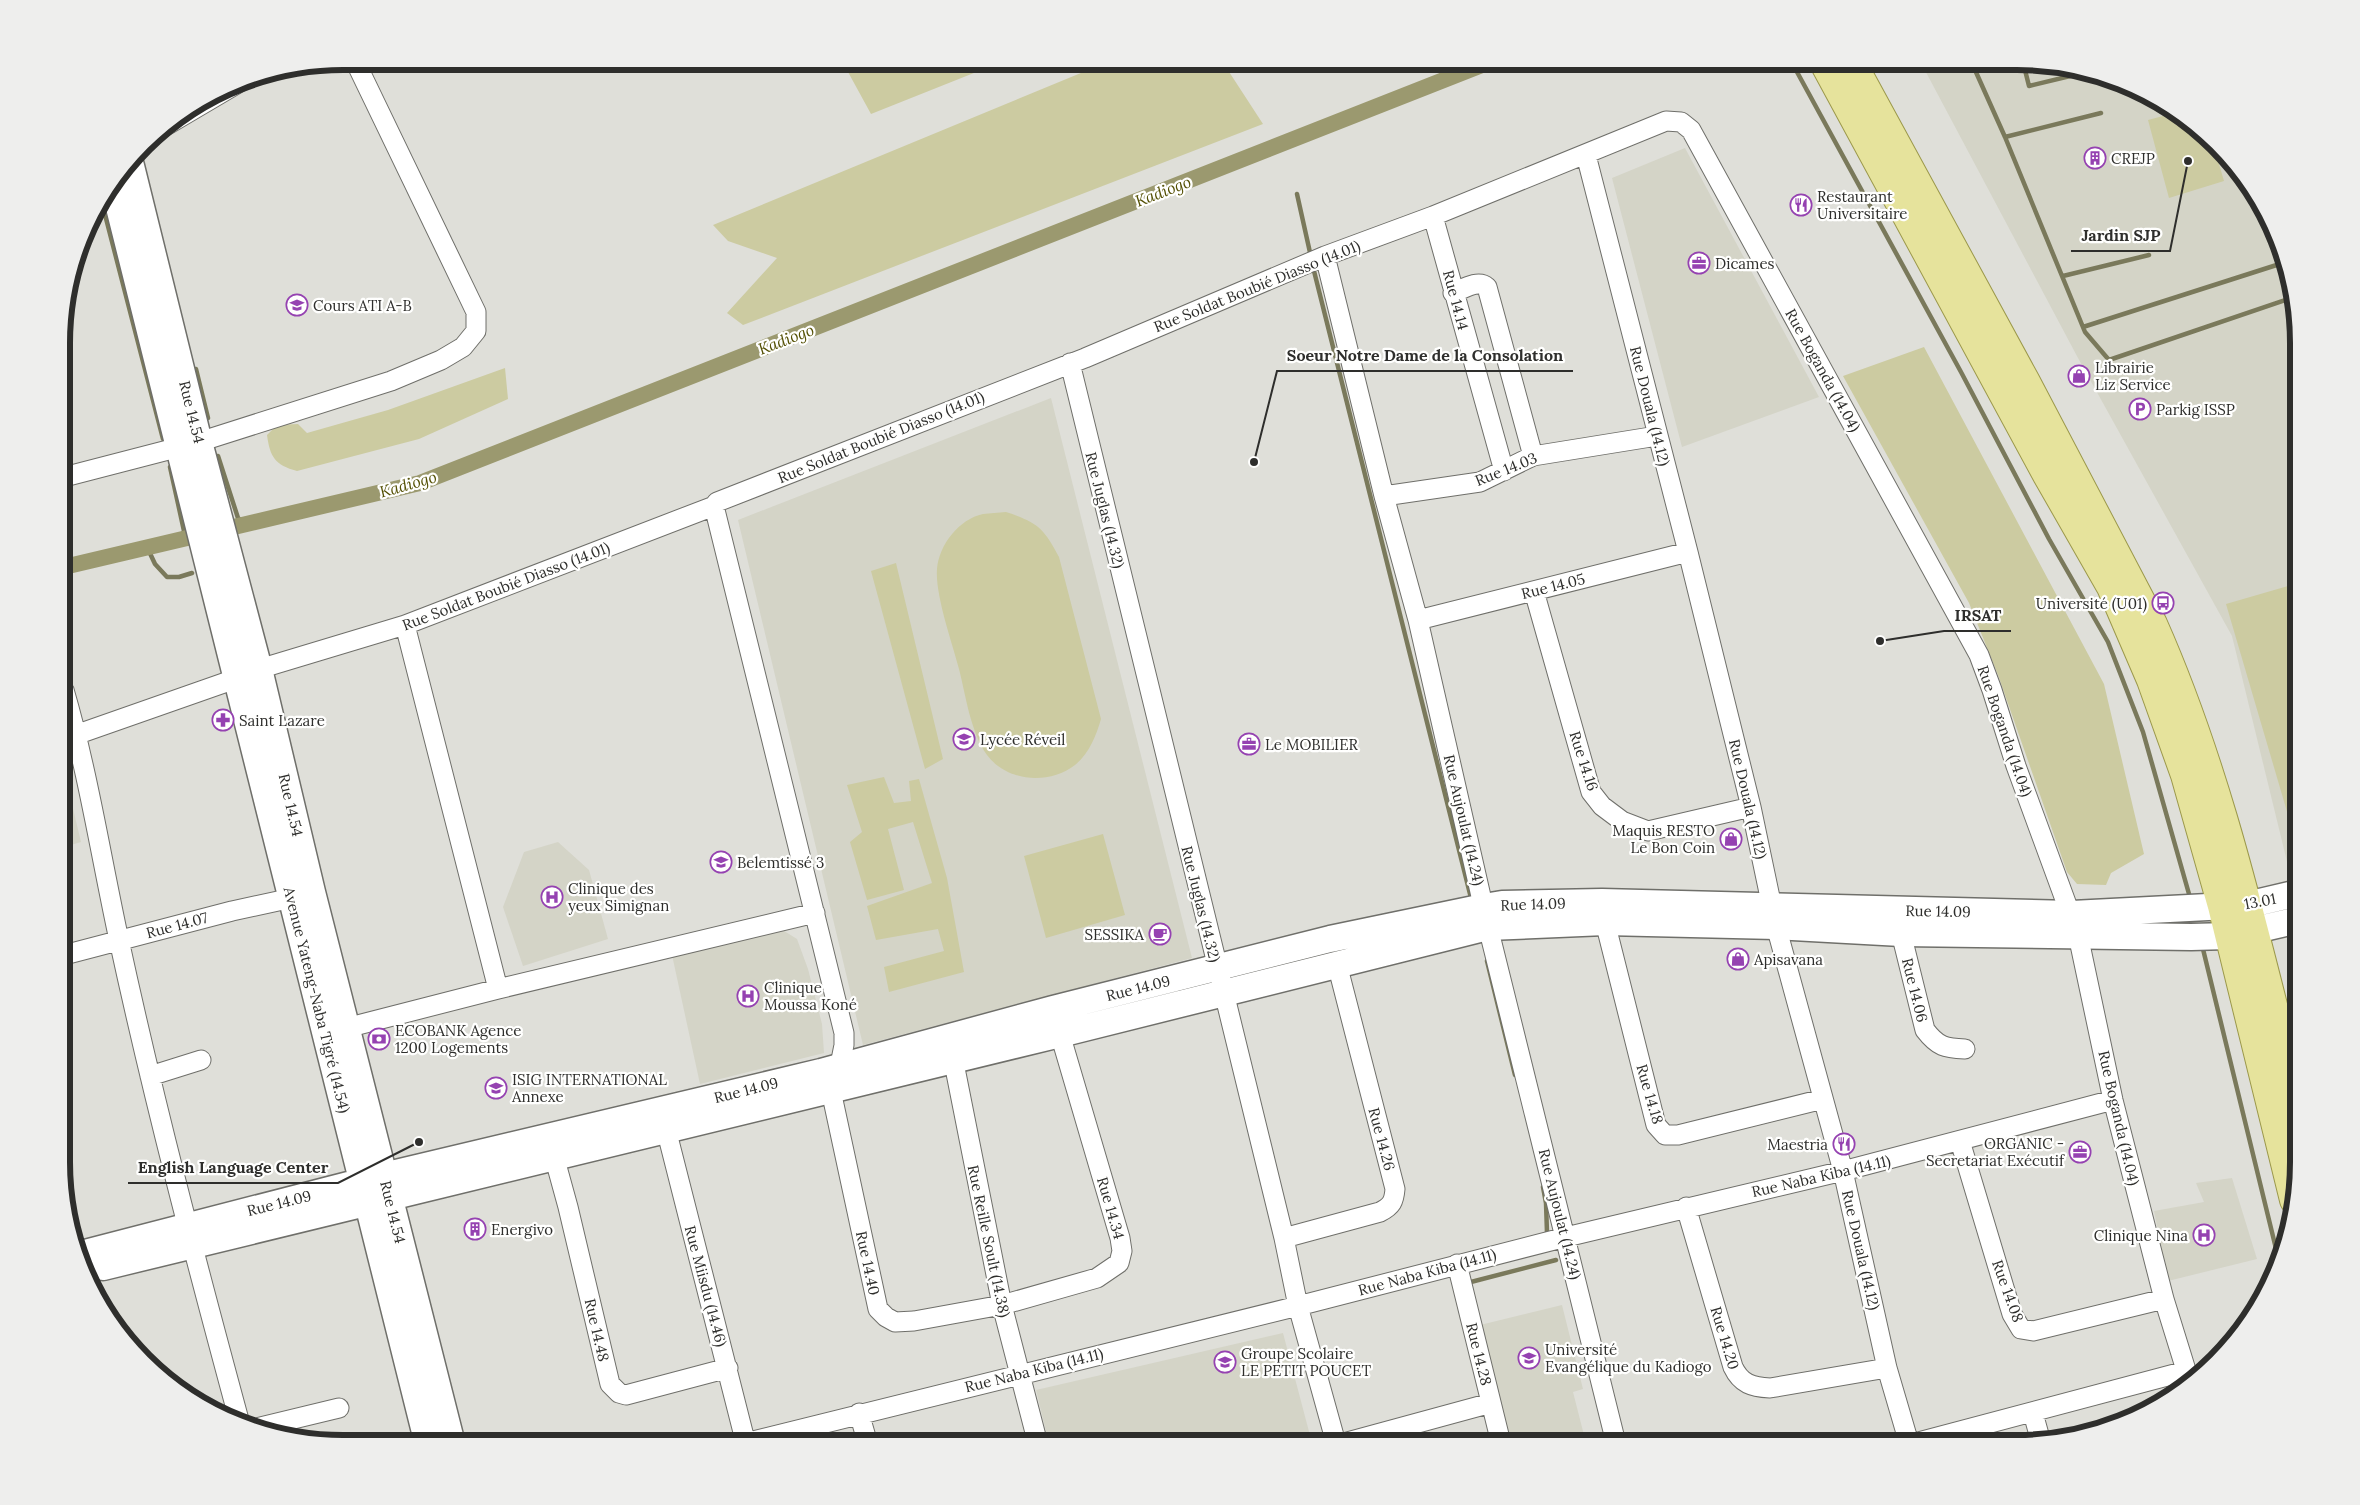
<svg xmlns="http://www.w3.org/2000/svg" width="2360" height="1505" viewBox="0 0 2360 1505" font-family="Lora,serif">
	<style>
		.built { fill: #d4d4c7 }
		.green { fill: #cccba1 }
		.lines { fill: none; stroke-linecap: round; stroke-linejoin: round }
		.stream { stroke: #7a795b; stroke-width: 4.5 }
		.canal { stroke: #9b996f; stroke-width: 16 }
		.street-casing { stroke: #6f6f6a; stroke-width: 21 }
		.secondary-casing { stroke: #6f6f6a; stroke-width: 29 }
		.primary-casing { stroke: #9b984a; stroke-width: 30 }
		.street { stroke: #fff; stroke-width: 19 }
		.secondary { stroke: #fff; stroke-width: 26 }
		.primary { stroke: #e6e39c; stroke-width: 28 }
		.labels { text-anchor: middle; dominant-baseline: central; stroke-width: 4.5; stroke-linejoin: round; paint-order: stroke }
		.poi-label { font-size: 15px; fill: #2e2e2c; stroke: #fffffe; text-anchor: start }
		.street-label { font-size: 15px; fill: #2e2e2c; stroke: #fffffe }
		.water-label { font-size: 16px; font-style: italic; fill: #534f02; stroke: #fffffe }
		.rim { fill: none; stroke: #2e2e2c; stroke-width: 6 }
		.leader { fill: none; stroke: #2e2e2c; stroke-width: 2 }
		.callout-dot { fill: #2e2e2c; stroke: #fffffe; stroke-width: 2 }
		.callout-label { font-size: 16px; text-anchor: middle; font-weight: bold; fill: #2e2e2c; stroke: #fffffe; stroke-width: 4.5; stroke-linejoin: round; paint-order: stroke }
	</style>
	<rect width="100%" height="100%" fill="#dfdfd9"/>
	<!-- built -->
	<path class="built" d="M1920,61H2017L2090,71L2173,109L2216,144L2261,202L2289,270L2298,325V877L2291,878L2232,636L2078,358Z
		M1685,148L1819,397L1682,447L1612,178Z
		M1051,398L1192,958L863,1045L738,520Z
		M64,771L81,842L64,847Z
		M558,842L589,870L608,939L523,966L503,907L524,852Z
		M781,929L797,939L808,969L822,1024L824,1053L700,1084L672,955Z
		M2232,1178L2257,1259L2168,1281L2154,1211L2204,1202L2196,1183Z
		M1562,1305L1583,1389L1573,1392L1586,1443H1505L1476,1326Z
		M1283,1333L1312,1443L1049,1444L1036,1390Z"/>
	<!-- green -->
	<path class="green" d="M842,61H1004L871,114Z
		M1110,61H1222L1263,124L743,325L727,313L777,258L728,241L713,225Z
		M2178,112L2212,140L2224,181L2169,198L2148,120Z
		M1924,347L2104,684L2144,854L2111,873L2106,885L2077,884L2067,872L1998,675L1969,603L1843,376Z
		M505,368L508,399L419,439L297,471C275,465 270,457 267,435L277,425L298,424L307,433L388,410Z
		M1006,512C1037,522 1044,528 1059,557L1101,719C1096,736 1089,754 1075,765C1049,785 1007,782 987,755C970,731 966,696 959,669C952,642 935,595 937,569C939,545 959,519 983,514C990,513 998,513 1006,512Z
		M896,563L943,759L925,769L871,571Z
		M2298,583V849L2226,604Z
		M884,777L894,803L911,801L909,781L919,779L947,878L964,972L889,992L884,967L944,951L938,929L876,940L867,906L932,883L913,822L888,829L904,890L867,900L850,842L862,832L847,785Z
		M1103,834L1125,915L1046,938L1024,856Z"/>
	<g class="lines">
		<!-- stream -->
		<path class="stream" d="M1791,61L1961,372L2049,539L2108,642L2143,732L2191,901
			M1971,61L2005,137L2085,332L2109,360L2294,297
			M2023,62L2029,86L2091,71
			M2005,137L2101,113
			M1297,194L1311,257
			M102,203L163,439
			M1313,267L1472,902
			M2063,276L2149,255
			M2083,327L2286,262
			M196,369L208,418
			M218,456L238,518L245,523
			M170,467L184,531L181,539
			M147,547L155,564L167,577H179L192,573
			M2202,945L2279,1261
			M1487,961L1515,1075
			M1543,1187L1546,1203L1547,1233
			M1467,1283L1556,1260"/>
		<!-- canal -->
		<path class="canal" d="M64,567L420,483L1492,61"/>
		<!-- street casing -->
		<g class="street-casing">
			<path id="street" d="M157,131L240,82
				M1586,155L1688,552L1751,807L1776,926L1843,1171L1887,1368L1909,1443
				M1433,216L1504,471
				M1325,256L1384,496L1418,620L1488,927L1616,1443
				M1453,293C1463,289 1478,279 1487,287L1533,456
				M1070,363L1284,1238L1298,1306L1336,1443
				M64,477L199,442L391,381L441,360L463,347L476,331V312L355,61
				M1384,496L1480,482L1533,456L1657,436
				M714,506L844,1033V1045L833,1100L878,1309L886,1317L895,1322L914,1321L1002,1305L1097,1278L1119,1263L1122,1251L1120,1238L1060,1034
				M1534,591L1591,792L1602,806L1622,821L1648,831L1751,807
				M1418,620L1688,552
				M405,625L498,989
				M64,690C88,772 101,857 119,940C154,1102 196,1261 239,1420
				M64,739L238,678L259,669L405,625L714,506L717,502L1085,358L1325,256L1433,216L1666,121L1681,122L1691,130L1979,655L1992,690L2016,766L2078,935L2113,1100L2164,1299L2190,1383
				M1605,922L1656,1125L1665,1135H1678L1823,1099
				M1901,933L1925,1030C1938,1047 1945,1048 1965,1049
				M64,955L232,911L292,898
				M346,1028L498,989L815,913
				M951,1048L1002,1305L1038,1444
				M150,1076L201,1060
				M666,1129L746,1444
				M1960,1141L2012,1314L2021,1329L2033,1331L2164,1299
				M554,1156L568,1207L610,1384L619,1393L626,1395L728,1368
				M1686,1207L1733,1367C1741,1384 1752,1387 1770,1388L1887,1368
				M1284,1238L1380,1212C1392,1206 1394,1201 1395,1189L1337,964
				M1457,1264L1501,1443
				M859,1413L868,1444
				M2033,1413L2041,1442
				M256,1428L339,1408
				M1344,1443L1491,1403
				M1915,1443L2186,1371
				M741,1444L1298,1306L1566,1237L1843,1171L2113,1100"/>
		</g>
		<!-- secondary casing -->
		<g class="secondary-casing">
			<path id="secondary" d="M131,166L199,442L259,669L312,892L452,1444
				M114,187L428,1444
				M77,1255L383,1176L821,1072L1053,1009L1330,939L1484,907L1502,904L1602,902L2072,914L2247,905L2298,893
				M103,1267L1060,1034L1488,927L1605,922L1776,926L1901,933L2191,937L2229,936L2298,920"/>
		</g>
		<!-- primary casing -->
		<g class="primary-casing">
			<path id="primary" d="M1823,61L2047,475L2111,587L2151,680L2185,775L2222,906L2294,1200
				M1851,61L2026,382L2153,624C2221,777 2256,942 2298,1104"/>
		</g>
		<!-- street -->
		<use href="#street" class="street"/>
		<!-- secondary -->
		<use href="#secondary" class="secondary"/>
		<!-- primary -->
		<use href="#primary" class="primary"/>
	</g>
	<!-- icons -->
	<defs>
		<g id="building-ring" transform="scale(1.125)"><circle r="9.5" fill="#fffffe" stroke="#9542b1" stroke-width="1.5"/><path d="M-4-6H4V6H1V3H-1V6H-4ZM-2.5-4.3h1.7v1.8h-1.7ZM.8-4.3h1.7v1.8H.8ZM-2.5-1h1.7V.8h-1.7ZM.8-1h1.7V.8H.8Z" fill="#9542b1"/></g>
		<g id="restaurant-ring" transform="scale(1.125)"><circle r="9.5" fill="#fffffe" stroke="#9542b1" stroke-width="1.5"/><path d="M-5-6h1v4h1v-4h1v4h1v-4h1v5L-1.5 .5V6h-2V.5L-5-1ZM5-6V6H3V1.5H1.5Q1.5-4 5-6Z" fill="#9542b1"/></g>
		<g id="office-ring" transform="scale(1.125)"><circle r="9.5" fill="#fffffe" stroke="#9542b1" stroke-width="1.5"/><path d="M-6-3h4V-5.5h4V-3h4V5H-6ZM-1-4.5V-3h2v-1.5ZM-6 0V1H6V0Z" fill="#9542b1"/></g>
		<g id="school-ring" transform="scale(1.125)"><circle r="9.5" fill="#fffffe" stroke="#9542b1" stroke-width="1.5"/><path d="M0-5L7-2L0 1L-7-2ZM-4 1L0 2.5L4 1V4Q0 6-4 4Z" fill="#9542b1"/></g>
		<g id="shop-ring" transform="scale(1.125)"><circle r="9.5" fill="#fffffe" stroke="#9542b1" stroke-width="1.5"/><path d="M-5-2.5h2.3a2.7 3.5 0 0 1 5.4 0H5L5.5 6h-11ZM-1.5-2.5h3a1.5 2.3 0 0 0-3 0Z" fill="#9542b1"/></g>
		<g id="parking-ring" transform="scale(1.125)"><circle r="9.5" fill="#fffffe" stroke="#9542b1" stroke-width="1.5"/><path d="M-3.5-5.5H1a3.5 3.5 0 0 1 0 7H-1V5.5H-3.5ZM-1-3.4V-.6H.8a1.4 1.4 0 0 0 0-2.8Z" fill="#9542b1"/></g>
		<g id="bus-ring" transform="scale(1.125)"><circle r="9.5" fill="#fffffe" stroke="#9542b1" stroke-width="1.5"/><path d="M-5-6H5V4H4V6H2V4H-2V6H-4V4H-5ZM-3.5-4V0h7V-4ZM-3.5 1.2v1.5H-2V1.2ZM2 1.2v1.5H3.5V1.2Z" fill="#9542b1"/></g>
		<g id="pharmacy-ring" transform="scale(1.125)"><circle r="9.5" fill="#fffffe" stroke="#9542b1" stroke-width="1.5"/><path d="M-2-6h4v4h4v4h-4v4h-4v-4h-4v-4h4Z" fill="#9542b1"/></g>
		<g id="hospital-ring" transform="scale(1.125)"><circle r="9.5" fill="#fffffe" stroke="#9542b1" stroke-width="1.5"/><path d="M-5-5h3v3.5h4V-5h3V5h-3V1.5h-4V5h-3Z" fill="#9542b1"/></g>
		<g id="cafe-ring" transform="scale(1.125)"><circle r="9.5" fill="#fffffe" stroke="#9542b1" stroke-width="1.5"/><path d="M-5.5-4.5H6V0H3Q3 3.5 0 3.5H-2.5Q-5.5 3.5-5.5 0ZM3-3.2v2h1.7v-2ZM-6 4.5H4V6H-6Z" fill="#9542b1"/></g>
		<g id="bank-ring" transform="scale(1.125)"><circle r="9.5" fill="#fffffe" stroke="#9542b1" stroke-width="1.5"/><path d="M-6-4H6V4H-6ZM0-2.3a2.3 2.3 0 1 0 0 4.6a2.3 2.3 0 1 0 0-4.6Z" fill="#9542b1"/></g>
		<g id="university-ring" transform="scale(1.125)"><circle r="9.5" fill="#fffffe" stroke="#9542b1" stroke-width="1.5"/><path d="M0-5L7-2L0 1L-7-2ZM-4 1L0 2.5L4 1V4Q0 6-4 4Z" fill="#9542b1"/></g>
	</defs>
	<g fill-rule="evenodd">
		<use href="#building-ring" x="2095" y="158"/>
		<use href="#restaurant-ring" x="1801" y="205"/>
		<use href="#office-ring" x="1699" y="263"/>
		<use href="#school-ring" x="297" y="305"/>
		<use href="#shop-ring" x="2079" y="376"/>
		<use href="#parking-ring" x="2140" y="409"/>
		<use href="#bus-ring" x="2163" y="603"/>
		<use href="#pharmacy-ring" x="223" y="720"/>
		<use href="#school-ring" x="964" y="739"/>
		<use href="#office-ring" x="1249" y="744"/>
		<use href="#shop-ring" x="1731" y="839"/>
		<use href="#school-ring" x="721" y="862"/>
		<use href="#hospital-ring" x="552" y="897"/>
		<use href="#cafe-ring" x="1160" y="934"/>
		<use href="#shop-ring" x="1738" y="959"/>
		<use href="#hospital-ring" x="748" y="996"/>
		<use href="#bank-ring" x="379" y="1039"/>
		<use href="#university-ring" x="496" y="1088"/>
		<use href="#restaurant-ring" x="1844" y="1144"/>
		<use href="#office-ring" x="2080" y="1152"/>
		<use href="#building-ring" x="475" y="1229"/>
		<use href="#hospital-ring" x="2204" y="1235"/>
		<use href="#university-ring" x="1529" y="1358"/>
		<use href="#school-ring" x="1225" y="1362"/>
	</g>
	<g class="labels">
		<!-- poi labels -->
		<g class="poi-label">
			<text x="2111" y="158">CREJP</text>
			<text x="1817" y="196">Restaurant<tspan x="1817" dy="17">Universitaire</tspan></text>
			<text x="1715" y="263">Dicames</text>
			<text x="313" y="305">Cours ATI A-B</text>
			<text x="2095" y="367">Librairie<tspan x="2095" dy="17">Liz Service</tspan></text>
			<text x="2156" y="409">Parkig ISSP</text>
			<text x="2147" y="603" text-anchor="end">Université (U01)</text>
			<text x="239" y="720">Saint Lazare</text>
			<text x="980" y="739">Lycée Réveil</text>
			<text x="1265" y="744">Le MOBILIER</text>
			<text x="1715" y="830" text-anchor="end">Maquis RESTO<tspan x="1715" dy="17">Le Bon Coin</tspan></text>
			<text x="737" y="862">Belemtissé 3</text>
			<text x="568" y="888">Clinique des<tspan x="568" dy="17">yeux Simignan</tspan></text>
			<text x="1144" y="934" text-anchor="end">SESSIKA</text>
			<text x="1754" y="959">Apisavana</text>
			<text x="764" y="987">Clinique<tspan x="764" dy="17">Moussa Koné</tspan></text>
			<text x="395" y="1030">ECOBANK Agence<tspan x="395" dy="17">1200 Logements</tspan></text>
			<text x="512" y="1079">ISIG INTERNATIONAL<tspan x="512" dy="17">Annexe</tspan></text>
			<text x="2064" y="1143" text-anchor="end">ORGANIC -<tspan x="2064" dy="17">Secretariat Exécutif</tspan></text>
			<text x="1828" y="1144" text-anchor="end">Maestria</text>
			<text x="491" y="1229">Energivo</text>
			<text x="2188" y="1235" text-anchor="end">Clinique Nina</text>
			<text x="1545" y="1349">Université<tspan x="1545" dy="17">Evangélique du Kadiogo</tspan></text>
			<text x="1241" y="1353">Groupe Scolaire<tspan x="1241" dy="17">LE PETIT POUCET</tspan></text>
		</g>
		<!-- street labels -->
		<g class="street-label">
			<text transform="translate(1257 286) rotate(-22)">Rue Soldat Boubié Diasso (14.01)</text>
			<text transform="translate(1456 300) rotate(75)">Rue 14.14</text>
			<text transform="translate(1823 370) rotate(61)">Rue Boganda (14.04)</text>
			<text transform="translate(1650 406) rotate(76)">Rue Douala (14.12)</text>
			<text transform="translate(192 412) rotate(76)">Rue 14.54</text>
			<text transform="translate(881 437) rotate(-22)">Rue Soldat Boubié Diasso (14.01)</text>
			<text transform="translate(1506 469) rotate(-22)">Rue 14.03</text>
			<text transform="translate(1105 510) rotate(76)">Rue Juglas (14.32)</text>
			<text transform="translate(506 586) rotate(-21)">Rue Soldat Boubié Diasso (14.01)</text>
			<text transform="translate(1553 586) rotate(-14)">Rue 14.05</text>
			<text transform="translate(2005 731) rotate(71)">Rue Boganda (14.04)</text>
			<text transform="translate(1584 761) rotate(72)">Rue 14.16</text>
			<text transform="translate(1748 799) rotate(77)">Rue Douala (14.12)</text>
			<text transform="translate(291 805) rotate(77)">Rue 14.54</text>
			<text transform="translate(1464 820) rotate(77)">Rue Aujoulat (14.24)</text>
			<text transform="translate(2260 901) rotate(-11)">13.01</text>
			<text transform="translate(1201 904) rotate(76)">Rue Juglas (14.32)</text>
			<text transform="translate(1533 904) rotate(-2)">Rue 14.09</text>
			<text transform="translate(1938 911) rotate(1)">Rue 14.09</text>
			<text transform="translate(177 925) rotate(-15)">Rue 14.07</text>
			<text transform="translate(1138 988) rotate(-14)">Rue 14.09</text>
			<text transform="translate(1915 990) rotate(76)">Rue 14.06</text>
			<text transform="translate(317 1000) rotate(76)">Avenue Yateng-Naba Tigré (14.54)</text>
			<text transform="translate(746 1090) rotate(-14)">Rue 14.09</text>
			<text transform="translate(1650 1094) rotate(74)">Rue 14.18</text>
			<text transform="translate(2119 1118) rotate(77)">Rue Boganda (14.04)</text>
			<text transform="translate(1382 1139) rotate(75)">Rue 14.26</text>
			<text transform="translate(1821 1176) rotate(-13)">Rue Naba Kiba (14.11)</text>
			<text transform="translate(279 1203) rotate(-14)">Rue 14.09</text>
			<text transform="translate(1111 1208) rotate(74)">Rue 14.34</text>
			<text transform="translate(393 1212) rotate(76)">Rue 14.54</text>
			<text transform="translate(1560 1214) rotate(76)">Rue Aujoulat (14.24)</text>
			<text transform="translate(989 1241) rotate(78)">Rue Reille Soult (14.38)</text>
			<text transform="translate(1861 1250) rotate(77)">Rue Douala (14.12)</text>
			<text transform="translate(868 1263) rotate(78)">Rue 14.40</text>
			<text transform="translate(1427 1272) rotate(-15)">Rue Naba Kiba (14.11)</text>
			<text transform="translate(706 1286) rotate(75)">Rue Miisdu (14.46)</text>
			<text transform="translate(2008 1291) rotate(70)">Rue 14.08</text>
			<text transform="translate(597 1330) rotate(77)">Rue 14.48</text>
			<text transform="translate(1725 1338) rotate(73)">Rue 14.20</text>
			<text transform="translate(1479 1354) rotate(76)">Rue 14.28</text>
			<text transform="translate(1034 1370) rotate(-14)">Rue Naba Kiba (14.11)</text>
		</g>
		<!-- water labels -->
		<g class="water-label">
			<text transform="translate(1163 191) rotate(-21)">Kadiogo</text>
			<text transform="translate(786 339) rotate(-21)">Kadiogo</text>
			<text transform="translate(408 484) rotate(-16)">Kadiogo</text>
		</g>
	</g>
	<!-- crop -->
	<path d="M0 0H2360V1505H0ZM343 70H2017A273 273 0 0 1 2290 343V1162A273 273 0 0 1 2017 1435H343A273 273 0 0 1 70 1162V343A273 273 0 0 1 343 70Z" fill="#eeeeed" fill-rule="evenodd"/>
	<path class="rim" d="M343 70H2017A273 273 0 0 1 2290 343V1162A273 273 0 0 1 2017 1435H343A273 273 0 0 1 70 1162V343A273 273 0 0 1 343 70Z"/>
	<!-- callouts -->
	<path class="leader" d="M2188 161L2170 251H2071M1254 462L1277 371H1573M1880 641L1944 631H2011M419 1142L338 1183H128"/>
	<g class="callout-dot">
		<circle cx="2188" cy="161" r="5"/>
		<circle cx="1254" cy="462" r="5"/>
		<circle cx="1880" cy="641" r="5"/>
		<circle cx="419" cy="1142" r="5"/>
	</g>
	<g class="callout-label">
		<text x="2121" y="241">Jardin SJP</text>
		<text x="1425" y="361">Soeur Notre Dame de la Consolation</text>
		<text x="1978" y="621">IRSAT</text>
		<text x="233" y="1173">English Language Center</text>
	</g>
</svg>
